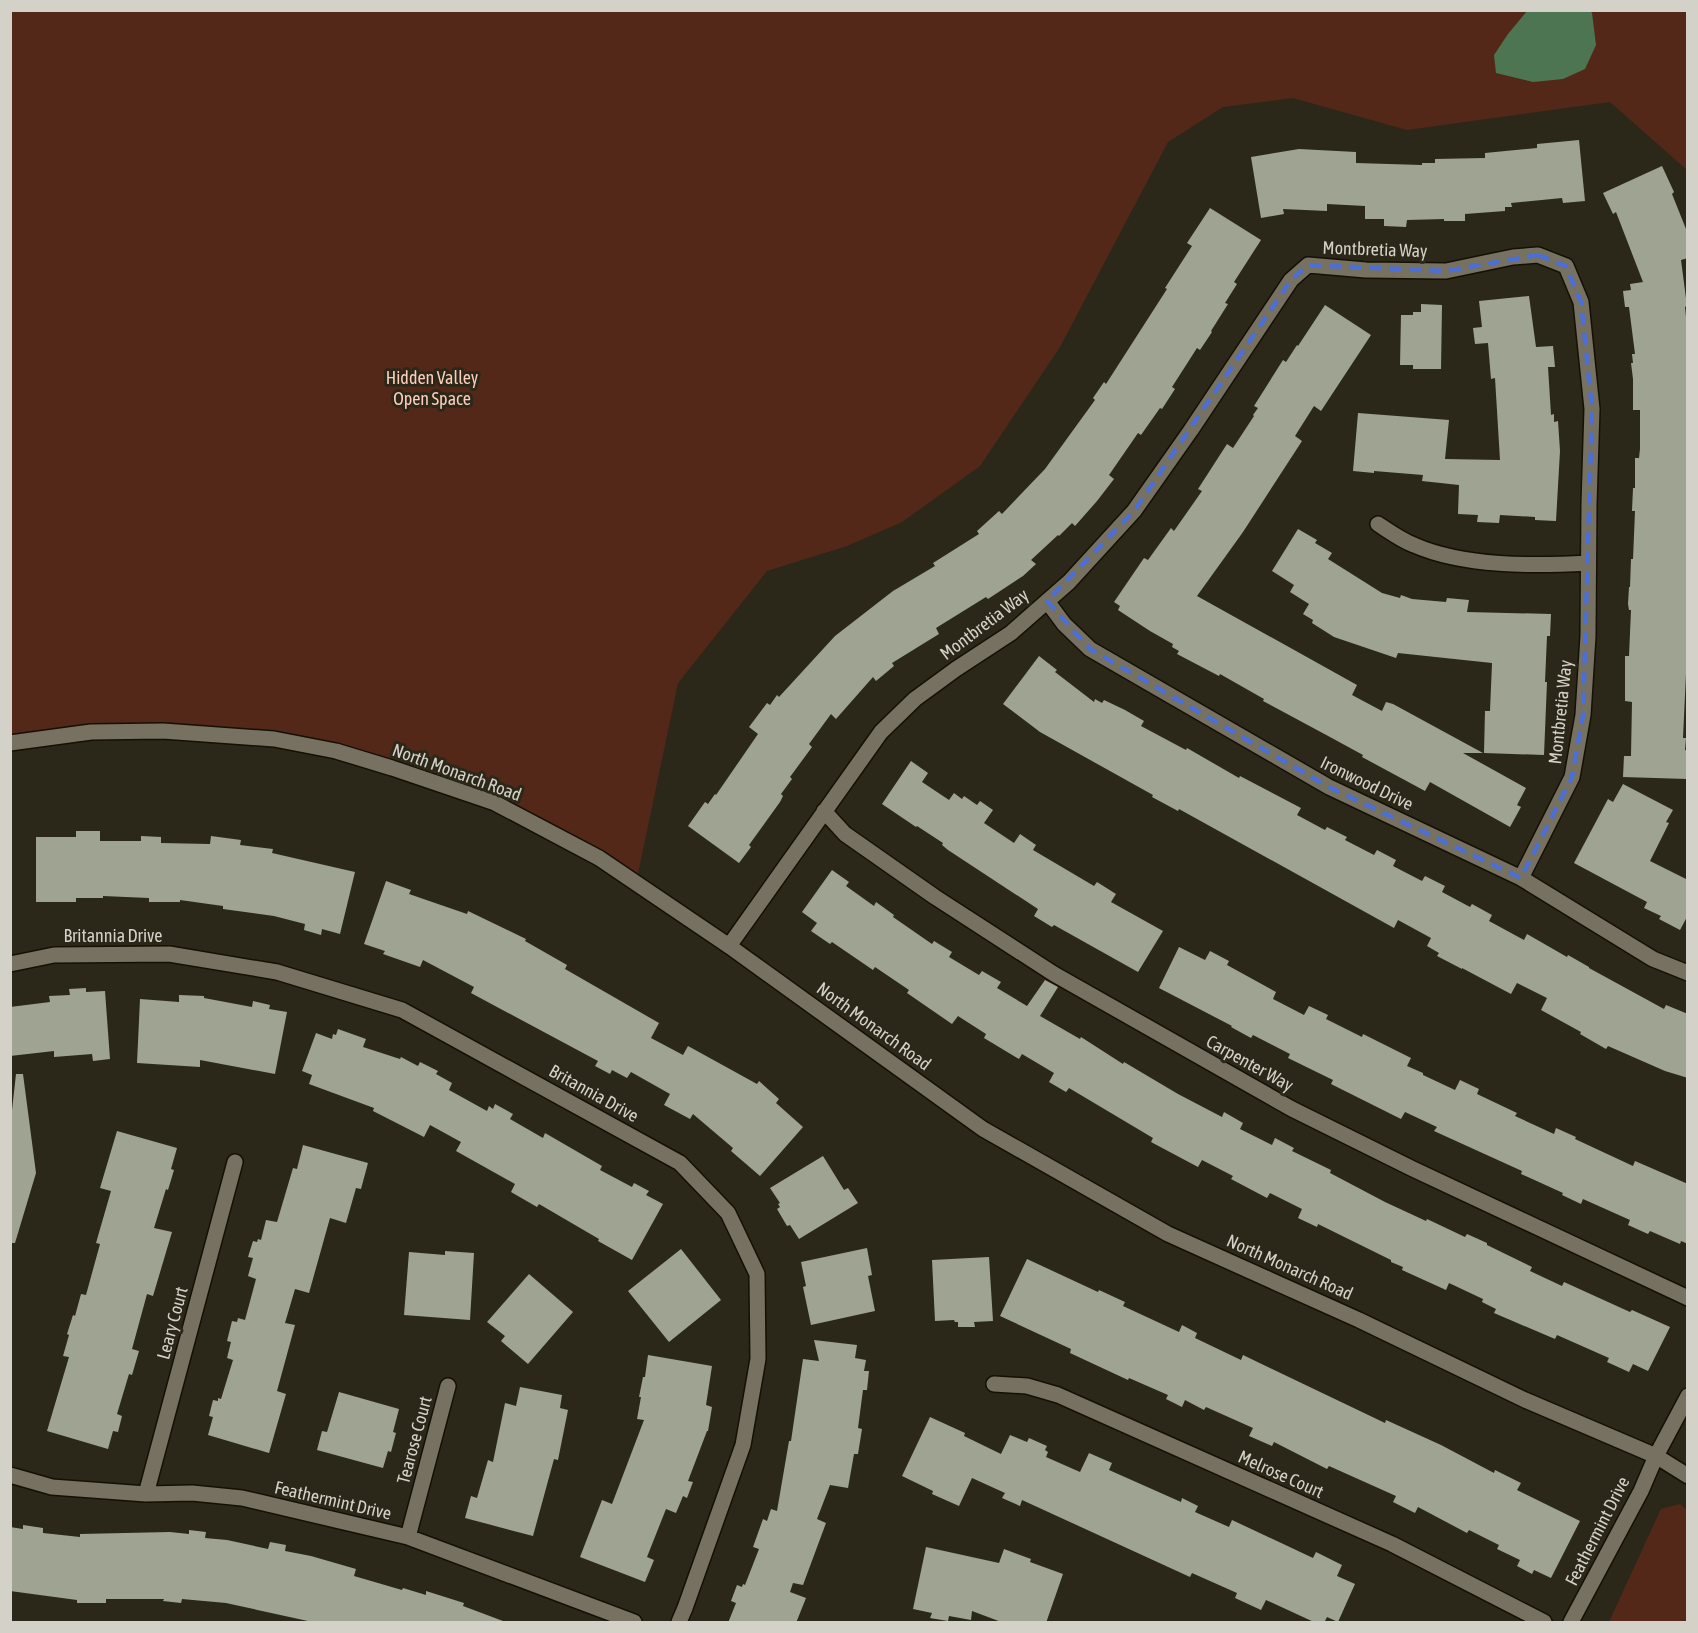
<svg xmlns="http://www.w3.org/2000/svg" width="1698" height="1633" viewBox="0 0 1698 1633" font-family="'Asap Condensed',sans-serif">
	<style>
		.green { fill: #532819 }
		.water { fill: #4e7552 }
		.building { fill: #9fa492 }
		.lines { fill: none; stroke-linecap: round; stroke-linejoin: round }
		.street-casing { stroke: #151004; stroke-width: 18 }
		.secondary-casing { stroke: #151004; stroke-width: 18 }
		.street { stroke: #767160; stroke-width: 15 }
		.secondary { stroke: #767160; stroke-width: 15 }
		.marked { fill: none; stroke: #4b6fd4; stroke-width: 4.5; stroke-dasharray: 12 8; stroke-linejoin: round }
		.labels { text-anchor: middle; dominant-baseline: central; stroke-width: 6; stroke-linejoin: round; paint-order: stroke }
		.street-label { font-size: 18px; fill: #d4d1c8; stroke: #2c2819 }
		.park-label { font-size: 18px; fill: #fdccbb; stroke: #2c2819 }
	</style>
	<rect width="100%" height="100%" fill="#2c2819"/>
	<!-- green -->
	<path class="green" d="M11,11H1687V170L1610,102L1407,130L1293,98L1223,107L1168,142L1060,347L980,466L902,522L847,546L767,571L678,683L636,883L550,831L336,751L163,731L11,743Z
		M1680,1504L1687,1510V1622H1609L1661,1509Z"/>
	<!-- water -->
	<path class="water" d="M1590,11L1592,13L1596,45L1585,69L1563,79L1533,82L1496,73L1494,55L1508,34L1527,11Z"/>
	<!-- building -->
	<path class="building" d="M1579,140L1585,201L1563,203L1562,198L1511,203L1512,207H1505V211L1465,214V221H1444V219L1407,220L1406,227L1384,226V219H1365V206L1327,204V211L1283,209L1284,214L1261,218L1251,157L1299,149L1356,152V163L1422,165V163H1435V159L1485,158V153L1537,148V144Z
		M1662,166L1674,192L1672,194L1688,234V258L1681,260L1687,306L1685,307L1688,336V631L1683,738H1686L1685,750L1688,751L1687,779L1623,777L1624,756H1631L1632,702L1625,701V656H1629L1631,610H1629L1628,604L1629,587H1630L1631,559H1633L1635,511H1632L1633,488H1635V458H1639L1640,449V410H1633V379L1631,363H1633L1632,354H1635L1629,307H1625L1623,291L1631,290L1630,284L1643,282L1616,212L1613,214L1603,193Z
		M1210,208L1261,240L1234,282L1237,284L1225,303L1228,304L1211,331L1212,332L1200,350L1197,348L1172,387L1175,389L1162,409L1160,408L1141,435L1138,433L1109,475L1114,479L1097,501L1075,526L1072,523L1059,536L1058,535L1031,560L1036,564L1023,576L988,599L986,597L936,628L939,634L892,663L894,666L876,681L873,677L836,719L831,714L809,744L812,747L790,777L792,779L781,794L783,796L780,802L749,845L751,847L739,863L688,826L705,802L708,804L715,794L716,795L758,734L749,727L767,703L770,705L777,695L779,697L835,636L893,591L935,566L933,563L979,534L977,531L999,511L1002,514L1045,469L1095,400L1093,398L1104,382L1106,384L1167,289L1165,288L1192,246L1187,243Z
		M1529,296L1536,347L1553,346L1555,367H1548L1551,415L1554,414V422L1558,421L1560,451L1556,521L1535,520V517L1500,515L1499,523L1477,522L1478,515L1458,514L1459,485L1422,481L1423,475L1374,471V473L1353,471L1358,413L1449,420L1445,459L1500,460L1495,378L1491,379L1488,343L1475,344L1473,328L1482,327L1479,301Z
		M1421,304L1442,305L1441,369H1413V365H1400L1401,315H1413V312H1421Z
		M1325,305L1371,335L1321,411L1314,406L1295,436L1302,441L1243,532L1197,596L1357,685L1352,695L1382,711L1386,702L1393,704L1483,753H1463L1526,788L1517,805L1521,807L1510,827L1430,782L1425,791L1362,757L1363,755L1330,737L1263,701L1264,699L1220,674L1219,676L1177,654L1179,651L1172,647L1173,644L1150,631L1118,610L1120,606L1114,602L1144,558L1148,560L1171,528L1174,531L1202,491L1198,489L1227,444L1233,448L1254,416L1253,415L1258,408L1254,406L1283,360L1286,362L1297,345L1298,346Z
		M1298,529L1317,540L1315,543L1332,553L1328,559L1382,593L1400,598L1401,595L1412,599L1446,602L1447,598L1469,600L1467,612L1551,614L1550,636H1547L1545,682H1547L1544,755L1484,753L1485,711H1490L1492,663L1398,653L1396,658L1334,637L1312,623L1313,620L1303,614L1309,604L1290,592L1294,585L1272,571Z
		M1039,656L1057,670L1055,672L1094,702L1095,699L1102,703L1104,700L1125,710L1144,721L1141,726L1186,750L1187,748L1239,778L1240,776L1301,808L1297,815L1325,830L1327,827L1347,837L1345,840L1374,855L1377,850L1396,860L1393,866L1422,881L1425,876L1445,886L1442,892L1470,907L1472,904L1492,915L1489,921L1524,940L1527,934L1567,957L1568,955L1589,967V968L1664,1009L1666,1005L1688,1014V1078L1665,1071L1608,1046L1606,1049L1580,1034L1581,1032L1541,1010L1547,998L1517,983L1511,994L1462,968V969L1437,956L1439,953L1427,946L1431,938L1398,920L1394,928L1179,809L1178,811L1152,797L1153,795L1040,732L1003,704Z
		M911,761L928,773L922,782L949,800L954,793L962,799L964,796L977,805L980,801L993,810L984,823L1014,843L1020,834L1036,845L1033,850L1094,886L1097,882L1116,894L1111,902L1163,931L1138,972L1054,925L1052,927L1034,916L1038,909L948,850L942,845L943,843L917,826L916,827L882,804Z
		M1623,784L1673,810L1666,822L1669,823L1650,861L1688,880V915L1680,930L1659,919L1661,916L1644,908L1647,902L1574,863L1608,799L1613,802Z
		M76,831H100V841H141V836L161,837V843L210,844L211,836L241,840L240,845L273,849L272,853L355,872L340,934L322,929L321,935L304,930L305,924L274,916L223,909V906L180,900V902H149V898L103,896V898H76V902H36V837H76Z
		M832,870L849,882L846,886L874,906L876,902L894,915L893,917L932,944L934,941L952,952L949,957L979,975L982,971L1001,982L997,988L1027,1006L1045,980L1058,987L1040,1016L1080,1039L1081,1037L1123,1064L1124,1062L1178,1094L1222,1117L1224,1112L1243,1123L1240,1129L1272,1145L1275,1138L1294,1148L1292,1151L1331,1170L1330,1173L1385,1202L1426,1221L1427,1219L1465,1237L1467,1234L1487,1243V1245L1532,1267L1530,1271L1562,1286L1564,1282L1630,1312L1632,1310L1670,1327L1648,1371L1633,1364L1629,1372L1607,1362L1609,1358L1557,1335L1555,1339L1494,1313L1496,1309L1482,1302L1483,1299L1449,1283L1446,1290L1402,1270L1403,1267L1391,1262V1260L1318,1224L1317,1227L1298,1218L1302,1209L1270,1193L1267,1198L1231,1179L1233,1176L1202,1160L1198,1167L1151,1142L1153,1138L1069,1088L1066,1092L1049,1082L1054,1073L1022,1054L1019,1059L984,1038L986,1034L958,1016L952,1024L907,993L909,990L875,967L873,970L832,942L830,944L811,931L817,923L802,912Z
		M386,881L411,890L409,894L467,914L468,911L526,939L525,941L567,965L565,969L659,1023L651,1038L683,1055L688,1046L757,1084L759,1081L779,1099L776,1103L803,1127L760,1176L731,1151L733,1148L693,1114L690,1119L664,1105L670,1094L631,1072L627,1078L612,1070L610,1074L595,1066L598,1061L471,993L474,987L423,960L420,967L383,954L385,951L364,944Z
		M1179,947L1205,960L1210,951L1229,961L1227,965L1276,992L1273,999L1304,1015L1309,1006L1328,1015L1326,1019L1362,1037L1363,1034L1411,1058L1407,1066L1423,1073V1075L1455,1090L1460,1080L1479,1089L1477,1094L1517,1113L1515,1116L1554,1134L1556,1128L1576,1137L1575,1139L1633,1166L1635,1161L1688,1184V1244L1681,1241L1680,1244L1650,1231L1648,1234L1628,1225L1630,1220L1583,1199L1581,1204L1562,1195L1563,1193L1521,1174L1522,1171L1434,1131L1437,1127L1405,1112L1401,1119L1331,1084L1333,1080L1288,1058L1290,1054L1253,1035L1251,1038L1231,1027L1232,1026L1159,988Z
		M86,988V992L105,991L110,1059L93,1061L92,1054L54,1057V1051L10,1056V1007L50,1002L49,996L70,995L69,989Z
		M179,995L204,996V998L252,1007L253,1001L270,1005L269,1009L287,1012L275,1074L200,1060V1067L137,1063L140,999L179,1002Z
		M338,1029L366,1039L363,1047L400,1059L401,1057L418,1066L420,1062L438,1071L436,1074L452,1083L449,1090L487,1111L489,1106L493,1109L495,1104L513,1114L510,1119L543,1138L545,1133L602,1166L600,1170L632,1187L634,1183L649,1191L646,1195L663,1204L632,1260L598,1241L599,1239L539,1204L537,1207L511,1192L515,1184L456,1151L461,1142L430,1125L424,1137L373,1111L374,1108L309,1084L312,1075L302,1071L316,1033L332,1039L333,1034L336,1035Z
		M16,1074H23L36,1173L15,1243H10V1128Z
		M117,1131L177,1148L171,1169L174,1170L168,1190L166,1189L154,1228L172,1232L153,1296L147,1294L132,1349L139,1351L132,1375L129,1374L117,1414L122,1416L118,1432L113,1431L108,1449L47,1431L69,1357L63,1356L69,1335L67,1334L73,1315L75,1316L81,1294L86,1295L100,1244L96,1243L111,1191L100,1188Z
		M303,1145L368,1163L361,1189L356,1188L346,1223L330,1218L309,1293L295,1289L285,1323L295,1325L277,1391L286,1394L269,1453L208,1435L213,1417L209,1416L213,1400L218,1401V1398L221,1399L233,1360L227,1358L231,1342L227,1341L232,1321L237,1322L238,1318L245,1320L256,1279L248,1276L253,1258L248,1257L253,1241L257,1242L258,1239L261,1240L266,1220L277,1222L293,1168L297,1169Z
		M823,1156L844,1190L848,1188L858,1203L799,1239L790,1225L787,1226L777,1209L780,1207L778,1204L780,1203L770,1188Z
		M867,1248L872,1275L868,1276L875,1311L811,1325L803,1287L806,1286L801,1262Z
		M681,1249L721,1300L669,1342L628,1291Z
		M445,1251L474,1253L470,1320L404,1315L409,1252L445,1255Z
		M989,1257L993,1321L974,1322L975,1327H958V1322H955L954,1320L935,1321L932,1260Z
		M1027,1259L1098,1292L1099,1290L1125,1302L1123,1306L1179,1332L1182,1325L1197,1333L1195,1338L1241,1360L1243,1355L1385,1423L1386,1420L1441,1445L1494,1473L1495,1470L1521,1483L1517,1490L1580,1521L1551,1578L1534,1570L1532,1574L1517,1566L1520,1560L1497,1549L1499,1545L1469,1530L1467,1533L1418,1507L1415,1513L1393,1502L1396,1496L1329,1466L1327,1469L1274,1442L1272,1446L1249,1436L1253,1428L1206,1407L1204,1410L1185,1400L1182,1407L1166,1399L1168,1395L1129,1378L1128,1380L1070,1353L1071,1349L1000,1316Z
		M529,1274L573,1312L528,1364L501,1341L505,1336L487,1322Z
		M814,1340L857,1345L855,1358L866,1360L864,1371H869L867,1390H863L858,1428L862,1429L858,1454H854L848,1488L830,1485L817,1519L826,1523L803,1585L793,1583L790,1592L806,1598L796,1623H728L736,1603L731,1601L737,1585L742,1587L743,1584L745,1585L759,1549L753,1547L763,1519L767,1521L771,1509L777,1511L789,1441H791L803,1359L819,1361Z
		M648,1355L712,1366L706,1405L712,1407L708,1431H707L688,1481L693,1482L687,1498L683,1496L676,1513L666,1509L647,1557L654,1560L645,1582L580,1557L602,1500L612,1504L644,1420L637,1419L641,1397H639L643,1377H645Z
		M520,1387L562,1395L560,1408L568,1410L558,1460L554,1459L533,1536L465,1518L471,1496L477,1498L488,1460L493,1462L505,1403L516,1406Z
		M339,1392L399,1409L393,1432L396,1433L391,1452L388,1451L383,1468L317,1450L322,1431L327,1432Z
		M930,1417L965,1433L964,1436L1001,1454L1010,1435L1027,1442L1029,1438L1047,1446L1045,1450L1048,1452L1046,1457L1080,1472L1089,1453L1112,1463L1109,1470L1181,1502L1182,1498L1198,1506L1195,1512L1229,1527L1232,1520L1313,1558L1316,1552L1342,1565L1337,1576L1355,1584L1338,1622L1327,1617L1324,1623H1316L1266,1600L1261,1610L1235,1598L1237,1593L1192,1573L1190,1577L1022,1500L1020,1506L1002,1498L1005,1493L972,1478L959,1506L932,1494L933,1491L902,1476Z
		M23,1525L43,1528V1533L80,1537V1534L170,1532L189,1534V1530L206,1532L205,1538L227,1540L268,1549L270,1542L286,1545L285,1551L311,1556L356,1569L354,1576L402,1590L403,1588L426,1595V1591L464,1603L463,1606L503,1621L502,1623H317L226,1603L182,1599L181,1603L163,1601L164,1599H106V1603H77V1600L10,1591V1527L23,1529Z
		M926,1547L999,1563L1004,1549L1031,1559L1030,1562L1063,1574L1046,1623H1004L972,1611L971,1620L949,1616L948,1621L930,1618L932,1613L913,1609Z"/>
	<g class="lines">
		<!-- street casing -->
		<g class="street-casing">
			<path id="street" d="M1378,524C1389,531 1401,540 1414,545C1464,567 1534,566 1588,563
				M1047,601L1064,624L1090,649L1329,787L1521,878L1653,959L1688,973
				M824,811L845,834L935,897L1054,974L1292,1109L1413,1169L1688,1298
				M729,946L881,732L915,699L956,669L1011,633L1069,582L1134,511L1191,430L1291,280L1308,265L1366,270L1446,271L1513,257L1538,255L1566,266L1581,302L1592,409L1589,504L1588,636L1583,715L1572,777L1521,878
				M10,964L54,955L169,954L277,972L402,1010L680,1163L728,1213L757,1274L758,1359L743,1445L685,1608L679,1622
				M994,1384L1027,1386L1058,1395L1392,1544L1544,1622
				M10,1475L52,1487L146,1494L192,1493L242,1498L408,1537L634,1622
				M146,1494L235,1162
				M408,1537L448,1386
				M1571,1622L1641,1491L1656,1456L1688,1396"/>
		</g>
		<!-- secondary casing -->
		<g class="secondary-casing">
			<path id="secondary" d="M10,743L91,732L163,731L274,739L336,751L392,768L495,803L599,858L729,946L983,1129L1168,1234L1359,1320L1525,1400L1656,1456L1688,1476"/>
		</g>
		<!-- street -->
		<use href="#street" class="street"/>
		<!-- secondary -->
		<use href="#secondary" class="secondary"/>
	</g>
	<!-- marked area -->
	<path class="marked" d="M1538,255L1566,266L1581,302L1592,409L1583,715L1572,777L1521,878L1329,787L1090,649L1047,601L1134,511L1291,280L1308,265L1446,271Z"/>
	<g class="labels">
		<!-- street labels -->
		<g class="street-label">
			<text transform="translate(1375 249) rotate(2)">Montbretia Way</text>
			<text transform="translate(984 624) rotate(-37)">Montbretia Way</text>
			<text transform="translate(1560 712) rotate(-84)">Montbretia Way</text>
			<text transform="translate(457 772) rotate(20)">North Monarch Road</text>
			<text transform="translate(1367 783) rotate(26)">Ironwood Drive</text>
			<text x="113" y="935">Britannia Drive</text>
			<text transform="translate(874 1026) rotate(36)">North Monarch Road</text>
			<text transform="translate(1250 1063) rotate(29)">Carpenter Way</text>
			<text transform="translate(594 1093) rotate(29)">Britannia Drive</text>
			<text transform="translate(1290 1267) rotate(24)">North Monarch Road</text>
			<text transform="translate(172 1323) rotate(-75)">Leary Court</text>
			<text transform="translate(414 1440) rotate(-75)">Tearose Court</text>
			<text transform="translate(1281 1474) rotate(24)">Melrose Court</text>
			<text transform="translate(333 1500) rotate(13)">Feathermint Drive</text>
			<text transform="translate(1597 1531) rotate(-63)">Feathermint Drive</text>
		</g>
		<!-- park labels -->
		<g class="park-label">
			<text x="432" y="377">Hidden Valley<tspan x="432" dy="21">Open Space</tspan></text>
		</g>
	</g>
	<!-- border -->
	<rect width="1698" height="1633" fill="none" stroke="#d4d1c8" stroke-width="24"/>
</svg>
